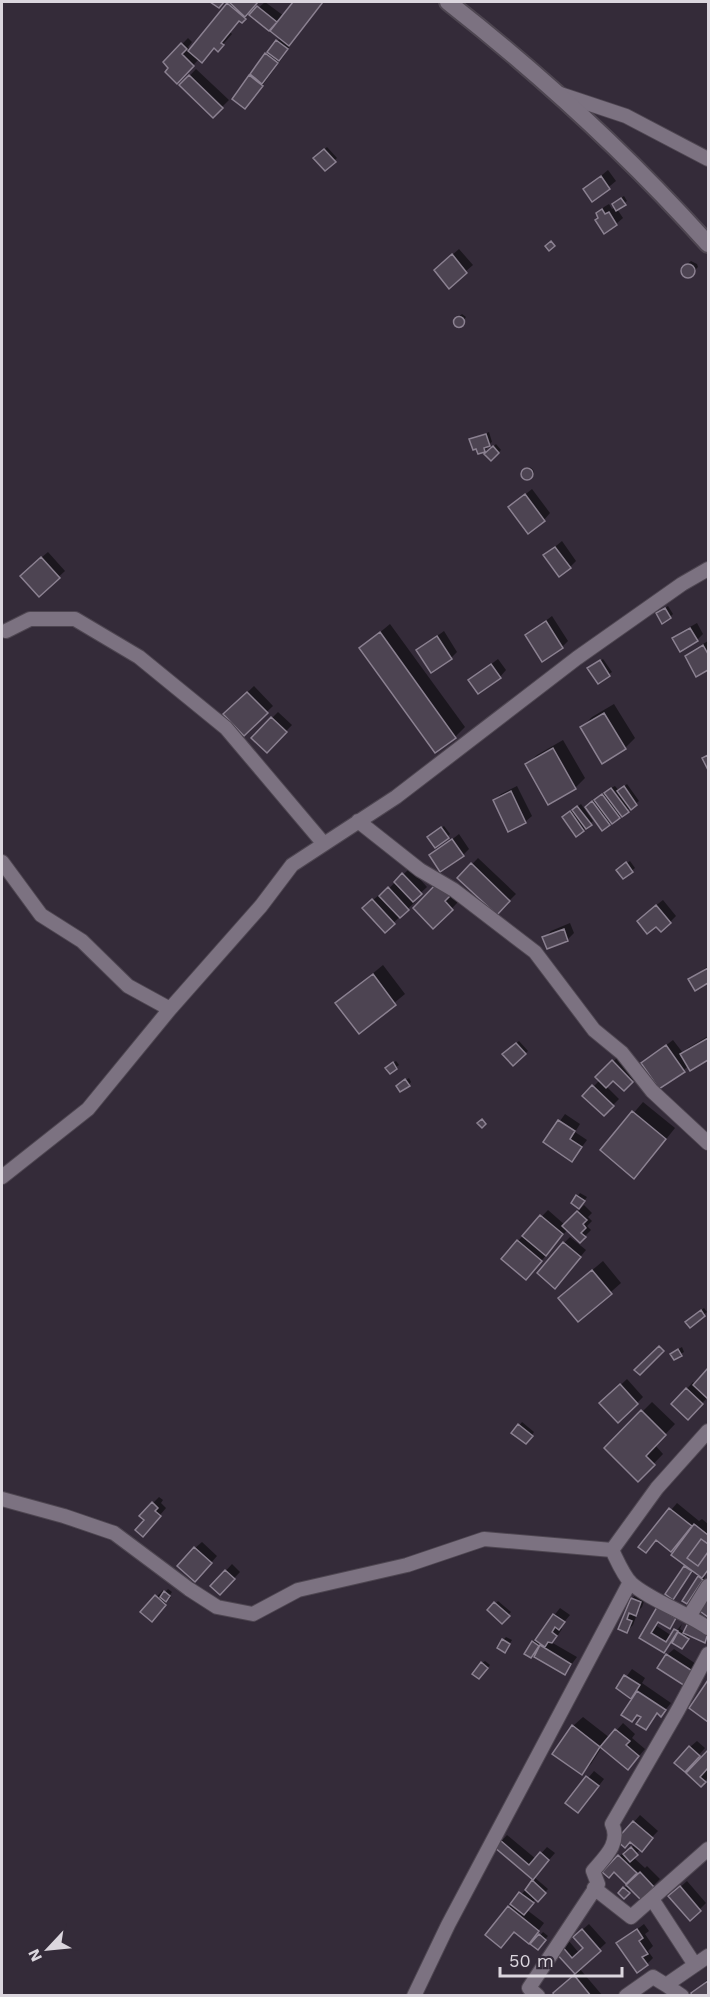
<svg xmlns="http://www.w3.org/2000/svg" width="710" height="1997" viewBox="0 0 710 1997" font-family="'Work Sans',sans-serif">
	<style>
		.shadow { fill: #0007 }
		.building { fill: #4d4452; stroke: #8b8191; stroke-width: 1.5 }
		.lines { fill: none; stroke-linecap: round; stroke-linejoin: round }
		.minor-casing { stroke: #4e4651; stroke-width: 16 }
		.tertiary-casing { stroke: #4e4651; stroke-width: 20 }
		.minor { stroke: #7c7281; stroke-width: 14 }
		.tertiary { stroke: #7c7281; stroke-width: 16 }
	</style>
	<rect width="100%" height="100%" fill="#342b39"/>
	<!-- shadow -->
	<path class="shadow" d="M231,2H258L253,7L256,10L265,2L284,16L295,2H324L288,45L290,46L284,56L251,101V76L280,38L278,20L269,29L249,14L242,21L240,20L230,32L232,34L218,50L215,47L202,61L200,58L177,82L171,68L165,62L188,38L192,42L188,47L191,50Z
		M196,69L229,100L213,116L181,85Z
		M327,147L337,158L325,169L315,158Z
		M608,170L616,181L593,200L585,189Z
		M624,196L627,201L617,209L623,218L616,224L600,217L597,214L604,207L609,204L612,209L616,207V201Z
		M459,249L473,265L449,286L442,264Z
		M691,261L697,264L698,267L689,276H686L682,271L685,266Z
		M462,314L466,317L460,325H457L455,320Z
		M489,432L492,442L486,446L487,448L484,451L471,440Z
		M496,444L501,450L491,459L486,454Z
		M522 473a6 6 0 1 1 12 0a6 6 0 1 1-12 0Z
		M532,489L550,513L544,520L510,507Z
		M562,541L576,561L570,567L545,555Z
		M48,552L65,571L39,595L28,569Z
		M668,606L673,614L670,617L658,613Z
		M552,616L568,641L562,647L527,635Z
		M697,623L703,634L697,640L674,638L681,632Z
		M390,624L465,727L455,737L361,648Z
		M444,631L457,652L451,658L418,650Z
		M708,641V668L697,675L686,656L693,650Z
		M498,659L506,670L500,677L470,680Z
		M603,659L612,672L598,682L592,666Z
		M254,686L273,706L244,734L225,714Z
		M614,704L635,738L625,748L582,727L592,717Z
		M278,712L292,725L267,751L253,737Z
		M563,740L585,778L575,788L527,764L537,755Z
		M627,784L639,801L609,824L589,804L609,789L615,786L619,791Z
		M517,786L532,816L525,822L494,800L501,794Z
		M581,804L593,821L583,830L566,815Z
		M444,826L450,834L448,836L432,835Z
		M459,834L469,849L463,855L431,856Z
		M478,858L516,894L497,913L459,878Z
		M630,861L635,868L624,877L621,867Z
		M410,868L427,887L413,900L415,902L385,931L364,908L380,894L381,896Z
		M450,894L458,902L434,927L415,908Z
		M663,900L676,916L670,922L645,914Z
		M570,923L574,933L568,939L548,947L544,938L551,931Z
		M383,965L405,994L359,1032L337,1003Z
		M708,966V981L695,989L690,980Z
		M708,1036V1058L690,1069L688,1066L684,1070L643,1063L673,1040L683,1053L688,1048Z
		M519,1041L528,1051L513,1064L504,1054Z
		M620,1055L639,1075L624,1089L614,1079L606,1086L619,1099L604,1114L584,1096L600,1080L597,1077Z
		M396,1061L399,1065L390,1072V1065Z
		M409,1078L411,1082L409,1085L401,1083Z
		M643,1102L675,1128L644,1167L602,1150Z
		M565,1114L580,1124L575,1132L587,1140L572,1160L545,1142Z
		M580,1193L587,1197L580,1207L573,1202Z
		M584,1205L592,1213L588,1217L592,1221L587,1226L591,1230L580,1241L568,1229L532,1272L518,1241L548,1210L565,1225Z
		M570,1237L586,1250L561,1280L564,1243Z
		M603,1261L621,1283L579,1320L570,1289Z
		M704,1308L707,1312L690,1326V1319Z
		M682,1347L684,1352L674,1358L675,1351Z
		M708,1370V1397L688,1418L673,1404L693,1382L695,1384Z
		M627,1379L643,1397L637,1403L608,1397Z
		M652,1402L675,1424L655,1445L663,1454L638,1480L606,1448Z
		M522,1422L534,1432L529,1440L514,1432Z
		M159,1497L163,1500L161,1503L166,1508L149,1528L146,1520L153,1503Z
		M677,1503L699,1521L702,1519L708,1524V1570L703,1575L705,1577L689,1600L701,1575L694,1570L673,1598L667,1594L687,1565L690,1532L688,1531L677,1544L657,1539L652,1545L640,1547Z
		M202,1542L217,1556L201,1574L195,1548Z
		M232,1564L240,1572L220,1593L212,1586Z
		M168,1589L172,1592L169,1596L171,1597L158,1613L142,1612L163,1590L165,1592Z
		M638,1592L646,1596L642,1607L635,1614H637L633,1625L627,1631L620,1628L632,1599Z
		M498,1601L511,1612L502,1622L489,1610Z
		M560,1608L570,1615L560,1627L562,1629L558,1635L551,1642L577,1657L565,1673L542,1646L544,1644L541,1642L533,1654V1642Z
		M658,1608L681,1612L670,1627L660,1621L657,1626L672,1636L682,1624L680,1629L685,1632L708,1629L707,1638L704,1641L691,1635L682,1648L673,1641L664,1651L641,1637Z
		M506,1637L512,1640L507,1648L503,1640Z
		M674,1649L699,1666L691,1678L667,1655Z
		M485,1661L490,1665L482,1675V1663Z
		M632,1669L645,1678L642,1683L671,1703L661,1715L659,1713L663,1707L660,1706L649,1723H651L646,1728L643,1716L638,1714L632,1720L634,1698L618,1688Z
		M708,1682V1720L691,1708Z
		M583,1717L610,1738L623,1723L635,1734L632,1738L645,1749L634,1762L602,1747L591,1764L581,1774L573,1726Z
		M697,1741L705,1748L691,1764L690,1747Z
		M708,1752V1766L706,1769L708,1772V1778L701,1785L688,1773Z
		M594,1771L604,1779L584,1805L567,1803Z
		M640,1815L658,1831L633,1857L645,1868L647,1866L660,1879L641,1898L632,1888L624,1897L620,1893L628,1885L614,1870L604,1872L626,1850L627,1852L635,1844L634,1822Z
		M507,1835L536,1859L547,1847L555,1853L534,1877L548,1889L538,1900L536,1898L527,1910L544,1923L535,1935L509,1907L535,1880L496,1847Z
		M687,1881L706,1903L690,1919L677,1890Z
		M589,1924L606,1943L579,1968L602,1995L570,1996L561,1987L576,1974L556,1951L568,1940L579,1953L585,1947L582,1930Z
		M644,1924L649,1931L645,1934L653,1946L648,1951L653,1958L647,1964L618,1944Z
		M543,1932L548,1936L537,1948L533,1943Z
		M708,1979V1996H694L693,1993Z"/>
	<!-- building -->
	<path class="building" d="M210,2H224L219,8Z
		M229,2H258L245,17Z
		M293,2H323L289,46L270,31Z
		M227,3L246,19L242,23L239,21L221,43L224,45L218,52L214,48L202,63L188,51Z
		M257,6L277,22L269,31L249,15Z
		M276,40L288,49L279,61L267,52Z
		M181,43L187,49L182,54L194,66L177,84L165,72L168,68L163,62Z
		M265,53L278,63L262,84L250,74Z
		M189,75L223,108L213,118L179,85Z
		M249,75L263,86L245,109L232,99Z
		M324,149L336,162L325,171L313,158Z
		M601,176L610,189L592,202L583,189Z
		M621,198L626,205L616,211L612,204Z
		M602,209L605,214L609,212L617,225L604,234L595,220L598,218L596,213Z
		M551,241L555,246L549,251L545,246Z
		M452,254L467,273L449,289L434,270Z
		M681 271a7 7 0 1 1 14 0a7 7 0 1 1-14 0Z
		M453.5 322a5.5 5.5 0 1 1 11 0a5.5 5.5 0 1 1-11 0Z
		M486,434L490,446L484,448L485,452L478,454L476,449L473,450L469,439Z
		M493,446L499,453L491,461L484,454Z
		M521 474a6 6 0 1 1 12 0a6 6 0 1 1-12 0Z
		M525,494L545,521L528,534L508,507Z
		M555,547L571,568L559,577L543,555Z
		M41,557L60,578L39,597L20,576Z
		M665,608L671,618L662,624L656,613Z
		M546,621L563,648L542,662L525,635Z
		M690,628L698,641L680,652L672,638Z
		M380,632L456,738L435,753L359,648Z
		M437,636L452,659L431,673L416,650Z
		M703,645L708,654V670L696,677L685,656Z
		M600,660L610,676L598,684L587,668Z
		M491,664L501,678L478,694L468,680Z
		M247,692L268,713L244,736L223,714Z
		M604,713L626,749L602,764L580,727Z
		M271,717L287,732L267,753L251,738Z
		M553,748L576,789L548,805L525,764Z
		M708,755V770L702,758Z
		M624,786L637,805L631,810L617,791Z
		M611,788L629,812L622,817L604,793Z
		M511,791L526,823L508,832L493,800Z
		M602,794L620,818L612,824L594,800Z
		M592,801L610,825L602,831L585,807Z
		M577,806L592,825L586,829L572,810Z
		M570,811L584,831L576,837L562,817Z
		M441,827L449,838L435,848L427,837Z
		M452,839L464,856L440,872L429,855Z
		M626,862L633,872L623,879L616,870Z
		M471,863L510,901L497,915L457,878Z
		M402,873L422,894L413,902L394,882Z
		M437,883L450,896L445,901L453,910L433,929L413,908Z
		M388,887L409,910L400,918L379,896Z
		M372,899L395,924L385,933L362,908Z
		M656,905L671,923L661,932L656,927L647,934L637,921Z
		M564,929L568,941L547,949L542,937Z
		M708,968V983L695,991L688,979Z
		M373,974L396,1005L359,1034L335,1003Z
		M708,1038V1060L690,1071L680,1054Z
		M516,1043L526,1054L513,1066L502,1054Z
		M666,1045L685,1072L659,1089L641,1063Z
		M612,1060L633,1082L624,1091L613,1081L606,1088L595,1077Z
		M393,1062L397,1069L390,1074L385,1068Z
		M405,1079L410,1086L400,1092L396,1086Z
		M592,1085L614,1106L604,1116L582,1096Z
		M632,1111L666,1139L634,1179L600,1150Z
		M482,1119L486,1124L482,1128L477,1123Z
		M558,1120L575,1131L570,1139L582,1147L572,1162L543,1142Z
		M576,1195L585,1201L579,1209L571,1203Z
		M577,1211L587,1220L583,1224L586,1228L581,1233L586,1237L580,1243L562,1226Z
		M540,1215L563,1234L546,1256L522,1236Z
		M517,1240L542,1261L526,1280L501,1259Z
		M563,1242L581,1257L555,1289L537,1273Z
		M592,1270L612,1294L578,1322L558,1298Z
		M701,1310L705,1316L690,1328L685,1322Z
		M659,1346L664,1351L640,1375L634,1370Z
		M678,1349L682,1356L674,1360L670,1354Z
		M708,1368V1399L693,1385Z
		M620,1384L638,1404L618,1423L599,1403Z
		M686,1388L703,1404L688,1420L671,1404Z
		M641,1410L666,1435L646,1456L655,1465L638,1482L604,1448Z
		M518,1424L533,1436L526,1444L511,1433Z
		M152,1502L158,1508L155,1511L161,1516L143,1537L135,1530L144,1520L139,1516Z
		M669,1508L692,1526L671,1552L656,1540L646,1553L638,1547Z
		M694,1524L708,1535V1544L701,1539L687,1558L698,1566L708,1552V1570L702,1578L671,1555Z
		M701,1539L708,1544V1552L698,1566L687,1558Z
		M194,1547L212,1563L195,1582L177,1566Z
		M684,1566L692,1571L673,1600L665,1594Z
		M225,1570L235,1579L220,1595L210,1586Z
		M698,1576L703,1580L687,1604L682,1601Z
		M164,1591L170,1596L166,1602L160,1597Z
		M708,1592V1617L697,1609Z
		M155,1595L166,1605L152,1622L140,1612Z
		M631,1598L641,1602L636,1616L629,1613L627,1619L632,1621L627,1633L618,1629Z
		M494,1602L510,1616L502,1624L487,1610Z
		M657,1607L676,1618L670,1629L658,1622L651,1633L666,1642L674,1629L678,1631L664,1653L639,1638Z
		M553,1614L565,1622L559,1630L555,1627L552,1632L557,1636L552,1643L548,1642L545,1647L535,1640Z
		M688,1623L708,1633L705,1643L683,1633Z
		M678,1632L689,1639L682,1649L672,1643Z
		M502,1639L510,1644L505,1653L497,1648Z
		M532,1641L539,1646L531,1658L524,1654Z
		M540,1645L571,1664L565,1675L534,1657Z
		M666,1654L694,1672L685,1686L657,1668Z
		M481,1662L488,1668L479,1679L472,1674Z
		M624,1675L640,1685L631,1699L616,1688Z
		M708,1680V1722L689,1708Z
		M637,1691L666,1710L661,1717L657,1713L646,1730L636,1724L641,1717L637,1715L632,1722L621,1715Z
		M572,1725L600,1747L582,1775L552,1754Z
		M615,1729L630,1741L626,1745L639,1756L628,1770L600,1747Z
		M689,1746L700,1756L685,1772L674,1763Z
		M708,1750V1768L700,1777L706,1782L701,1787L686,1773Z
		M586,1776L599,1786L578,1813L565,1803Z
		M633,1821L653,1838L642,1852L630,1842L625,1848L616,1840Z
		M500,1840L529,1865L540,1852L549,1860L533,1880L494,1847Z
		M631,1847L638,1855L630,1862L623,1854Z
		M618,1855L637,1873L626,1884L614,1872L609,1878L602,1872Z
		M640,1872L654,1887L641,1900L626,1885Z
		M532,1880L546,1893L538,1902L525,1890Z
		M680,1886L701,1911L690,1921L668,1896Z
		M623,1887L630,1893L624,1899L618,1893Z
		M519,1892L534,1903L524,1915L510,1904Z
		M508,1906L539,1931L529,1944L514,1932L501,1948L485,1935Z
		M582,1929L601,1951L575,1974L554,1951L561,1945L572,1958L583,1948L573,1937Z
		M637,1929L643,1938L639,1941L648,1954L642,1957L648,1965L637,1973L616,1943Z
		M539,1934L546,1940L538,1950L530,1944Z
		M574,1975L591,1996H554L553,1993Z
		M708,1981V1996H692L691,1993Z"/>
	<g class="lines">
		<!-- minor casing -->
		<g class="minor-casing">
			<path id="minor" d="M557,93L626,116L708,159
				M6,631L30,619H75L139,657L226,728L324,844
				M358,821L420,870L454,890L535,952L594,1030L622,1053L652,1091L708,1143
				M2,862L41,915L82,941L128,986L170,1009L261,906L292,865L396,797L577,658L682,584L708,569
				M2,1177L88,1109L170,1009
				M2,1499L64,1516L114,1533L189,1589L217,1607L253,1614L298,1590L407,1565L484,1539L612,1550L657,1488L708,1431
				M612,1550C617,1560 623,1575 631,1583C648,1599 687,1613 708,1628
				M690,1615L708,1586
				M594,1888L631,1917L708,1849
				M652,1899L695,1965
				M666,1985L682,1996
				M414,1996L448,1925L630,1582
				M538,1996L529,1988L598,1884L593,1871C605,1857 621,1843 612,1824L678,1710L708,1654
				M626,1996L653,1977L666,1985L708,1956"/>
		</g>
		<!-- tertiary casing -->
		<g class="tertiary-casing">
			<path id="tertiary" d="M448,2C541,75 629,156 708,244"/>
		</g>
		<!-- minor -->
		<use href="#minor" class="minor"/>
		<!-- tertiary -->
		<use href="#tertiary" class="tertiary"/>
	</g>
	<!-- border -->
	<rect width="710" height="1997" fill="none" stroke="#dbd6de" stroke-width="6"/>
	<!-- north arrow -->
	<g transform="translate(48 1949) rotate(244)" stroke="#342b39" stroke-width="4.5" paint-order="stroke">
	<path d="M0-4.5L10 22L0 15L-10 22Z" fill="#dbd6de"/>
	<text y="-9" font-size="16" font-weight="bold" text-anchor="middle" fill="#dbd6de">N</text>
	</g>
	<!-- scale -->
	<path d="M500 1967v9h122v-9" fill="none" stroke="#dbd6de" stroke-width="3"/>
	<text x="509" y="1967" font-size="18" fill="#dbd6de" stroke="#342b39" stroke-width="4.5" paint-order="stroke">50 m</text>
</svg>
